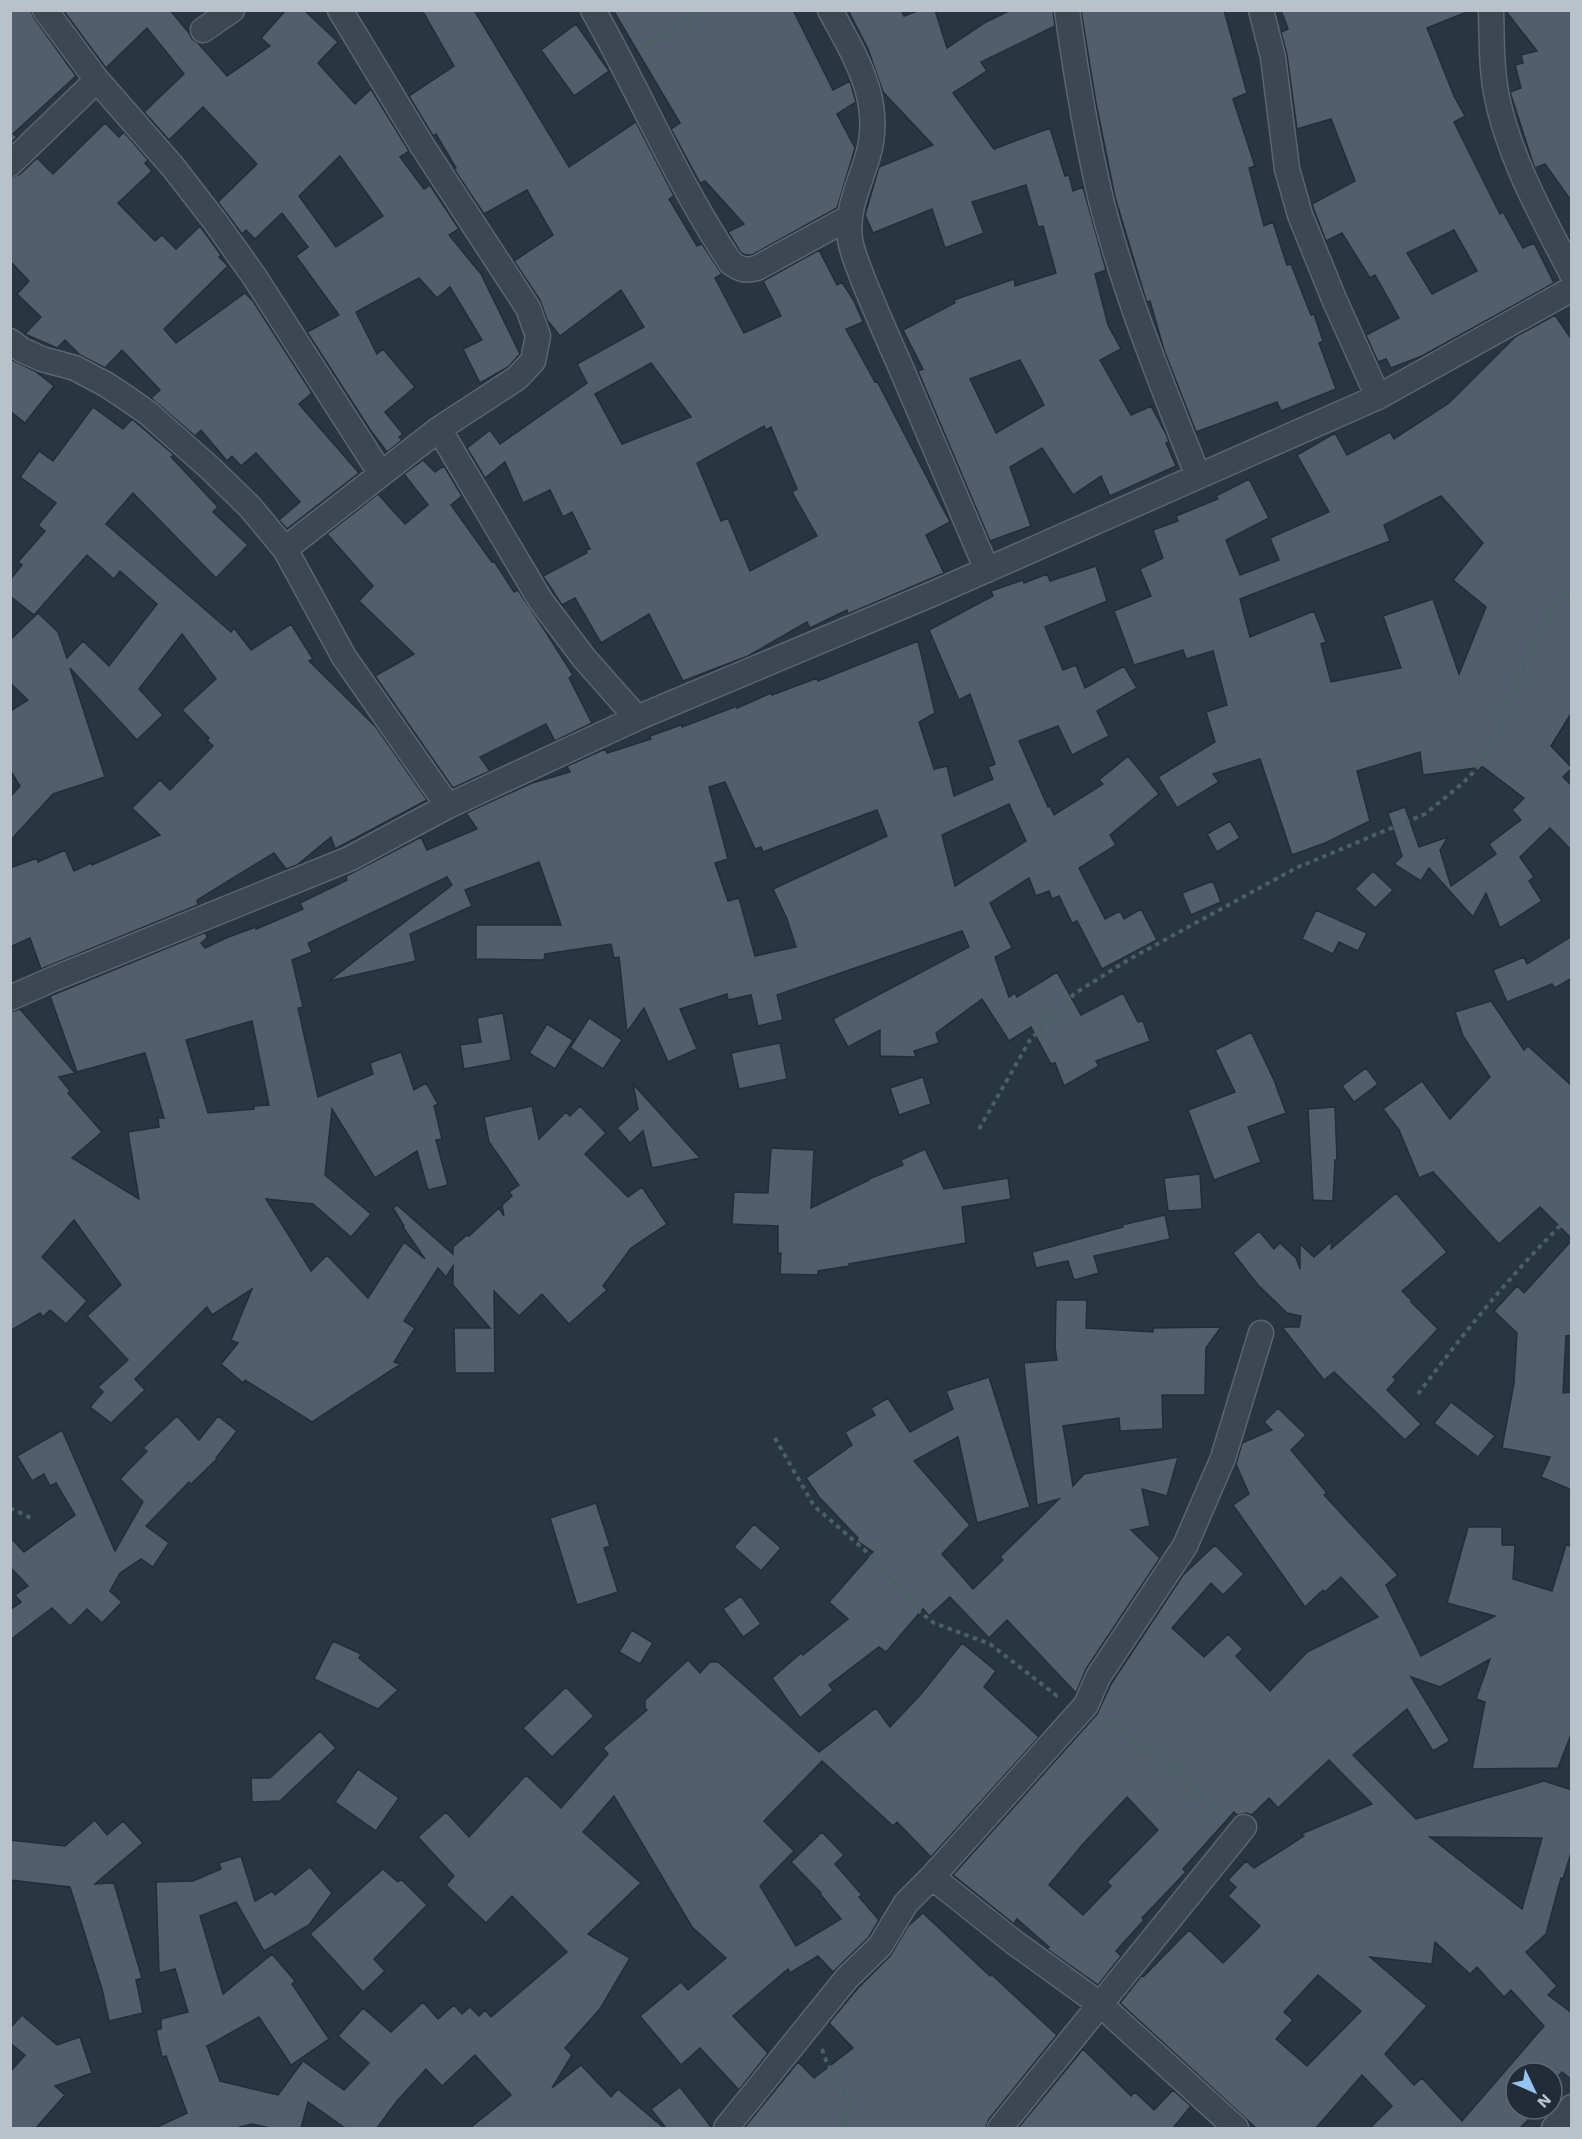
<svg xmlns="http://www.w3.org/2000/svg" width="1582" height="2139" viewBox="0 0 1582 2139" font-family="'Work Sans',sans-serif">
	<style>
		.building { fill: #515f6c; stroke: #232e39; stroke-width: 1.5; fill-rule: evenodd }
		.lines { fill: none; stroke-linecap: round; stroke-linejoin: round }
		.street-casing { stroke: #5a656f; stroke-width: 27 }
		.path { stroke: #4a6061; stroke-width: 4; stroke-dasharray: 4.5 4.5; stroke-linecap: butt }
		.street { stroke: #3c4752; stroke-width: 24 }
	</style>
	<rect width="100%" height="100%" fill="#283642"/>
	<!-- building -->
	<path class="building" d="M10,10H31L34,18L76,76L13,134L17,137L10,144Z
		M63,10H170L189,33L192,39L198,43L227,76L270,46L261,38L286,10H304L338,42L318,63L355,104L371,89L409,151L400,157L424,189L430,185L459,229L449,235L481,274L520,354L508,367L480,383L463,349L482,340L450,287L437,298L419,278L356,312L377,354L383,349L415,387L385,412L403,434L399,437L402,440L387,452L371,431L307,332L339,315L296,256L308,247L282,213L255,239L246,230L242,234L218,202L257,164L203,107L169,140L144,112L184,74L147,28L106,68ZM340,156L383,216L336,247L299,196Z
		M422,10H474L569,167L636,122L674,196L669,199L697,246L702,244L722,274L715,278L744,333L781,316L763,281L819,250L837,285L842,282L854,301L863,322L846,329L875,382L877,381L950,522L926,535L944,573L848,614L847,610L810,628L807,622L748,656L683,681L649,614L601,643L575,598L562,605L543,576L587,553L586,550L590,549L572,512L563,517L550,490L523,503L505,462L485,478L467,448L490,430L500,444L587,383L577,364L644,327L621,290L560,336L547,320L540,300L514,261L553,235L527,190L484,214L454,169L456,168L436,134L433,136L409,96L454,66ZM651,363L691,417L622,444L595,394ZM764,426L766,430L771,427L797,489L792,492L817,536L750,571L728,518L721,521L697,463Z
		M613,10H793L833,90L850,81L856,102L837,114L855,148L837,208L752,255H746L741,253L728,232L744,224L705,181L700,183L671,129L680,123Z
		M848,10H901L904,16L920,10H935L947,48L986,22L1011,10H1053L1055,26L981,62L987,71L953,93L994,149L1050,128L1065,176L1069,175L1073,191L1083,187L1106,270L1095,274L1108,325L1121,349L1100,360L1131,415L1151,406L1167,436L1169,442L1166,443L1176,466L1110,496L1101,476L1073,495L1042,448L1010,467L1031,526L990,541L918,371L923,369L903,330L955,303L954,300L1014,279L1015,286L1056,273L1043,226L1038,227L1026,185L972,202L984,233L945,248L932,209L873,233L865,215L879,167L933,145L883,92L868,49ZM1020,360L1044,405L996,433L970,379Z
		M1081,10H1224L1247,93L1233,99L1255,166L1249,168L1264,226L1273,222L1287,265L1291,264L1311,315L1314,314L1323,341L1319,343L1336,389L1281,411L1277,402L1196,432L1164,350L1150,301L1147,302L1146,300L1115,197L1096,103Z
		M1281,10H1467V12L1427,28L1454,96L1465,116L1454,122L1500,214L1503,212L1523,248L1534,243L1554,283L1422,356L1391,368L1386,359L1378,362L1366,335L1399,318L1375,275L1370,278L1342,233L1326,241L1314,210L1312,204L1355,181L1331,119L1297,129L1287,55L1281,32L1288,29ZM1454,230L1477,271L1432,294L1407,253Z
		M1505,10H1572V202L1545,164L1535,168L1533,163L1510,92L1521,88L1515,65L1523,63L1521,55L1537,51Z
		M576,24L609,71L574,96L541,50Z
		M105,123L119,137L124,132L148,160L145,163L152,171L118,203L155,241L162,235L176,249L200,226L221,255L219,257L228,266L164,329L176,343L245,293L253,301L312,393L299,404L359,473L287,529L279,520L300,502L256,453L241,466L232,456L227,461L201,430L195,436L151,398L160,390L122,350L105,368L80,355L65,340L57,348L25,334L41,317L17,294L29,281L10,261V178L20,174L37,158L53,174Z
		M1555,315L1572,340V712L1551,746L1572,768L1563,777L1572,786V851L1550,828L1520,857L1534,877L1529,881L1542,901L1500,928L1486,893L1473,917L1429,868L1421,881L1394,864L1402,856L1388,813L1405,807L1419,847L1448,837L1440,850L1451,886L1496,854L1489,844L1521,820L1512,810L1524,798L1483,767L1423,775L1420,752L1357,771L1370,821L1325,843L1292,855L1260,759L1213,774L1219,782L1177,808L1158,777L1215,742L1206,712L1227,705L1213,651L1186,659L1183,650L1134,665L1114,611L1151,596L1140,569L1163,558L1153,530L1178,521L1176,516L1218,499L1216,496L1249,479L1269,518L1226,540L1240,575L1279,560L1270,538L1329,512L1297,455L1335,433L1347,455L1390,432L1394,439L1449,403L1515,337ZM1441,496L1483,543L1453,580L1486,607L1459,674L1433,599L1383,616L1401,668L1331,682L1321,644L1326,642L1314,611L1250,637L1240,599L1390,541L1384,525Z
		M10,359L35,371L54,386L25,423L10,411Z
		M93,407L123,429L132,419L174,455L171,457L218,507L213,512L248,545L216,578L133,493L106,524L231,632L234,628L251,650L291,624L313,659L309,661L376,727L427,800L335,849L331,837L297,865L286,869L274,853L197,900L198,905L41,969L30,938L10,947V868L37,858L38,862L65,850L74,871L91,863L92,865L160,835L132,808L160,780L170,790L213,746L207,740L209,738L182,710L216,679L182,634L139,689L163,715L137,740L70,668L105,777L53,794L10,841V797L20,786L10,770V711L28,700L10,683V640L38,613L58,632L67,658L83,641L109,666L157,604L120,571L114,579L87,555L34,615L10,596V580L22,565L18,562L45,531L38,525L56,503L20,477L39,451L53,461Z
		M423,460L435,472L444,466L462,496L451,505L492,562L494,561L514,592L518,590L542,626L573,675L569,678L592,723L555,741L546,724L480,757L490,771L453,788L375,676L414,654L359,601L373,586L327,534L378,494L405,524L428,505L404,474Z
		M1096,566L1107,601L1045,627L1063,670L1076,665L1085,688L1124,666L1137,688L1097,711L1109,736L1072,755L1058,726L1019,741L1048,807L1050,806L1054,815L1103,784L1099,780L1128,756L1159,794L1110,835L1116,845L1079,868L1105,919L1120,911L1124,919L1141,909L1157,940L1102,969L1077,921L1072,923L1059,896L1052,899L1049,891L1036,896L1029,878L990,903L1012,948L995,957L1009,997L1015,993L1017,997L1057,972L1081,1015L1123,993L1138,1022L1143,1021L1150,1041L1096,1061L1099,1066L1064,1086L1055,1063L1051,1064L1031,1027L1009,1041L982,999L936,1033L939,1043L914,1051L916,1057L880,1056V1030L848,1047L833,1019L969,947L962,931L777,995L783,1020L758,1026L751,995L728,1000L727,994L680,1009L697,1049L668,1062L644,1008L627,1032L619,957L614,958L611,944L545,954L544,960L476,959V925H561L539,862L465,890L472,906L410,934L416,961L329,981L452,885L447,877L308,943L312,952L292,960L303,1007L298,1008L318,1097L373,1074L370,1063L401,1052L414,1090L426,1083L438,1104L434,1106L442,1139L436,1140L448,1185L428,1190L417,1151L375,1178L332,1109L325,1175L371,1214L351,1237L313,1204L266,1199L311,1271L327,1255L368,1298L404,1242L425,1259L403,1227L404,1226L393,1208L397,1205L453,1254V1247L467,1235L469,1236L499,1208L504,1216L502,1205L512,1196L509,1192L519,1185L489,1142L484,1117L532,1106L539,1139L566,1112L570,1116L580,1106L606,1133L585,1154L628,1197L642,1187L667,1224L631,1248L603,1286L607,1290L569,1324L542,1294L519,1316L494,1291L495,1373H455L454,1328H490L453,1285V1266L446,1277L438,1268L404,1321L415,1328L394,1362L401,1364L312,1422L245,1380L243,1383L221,1364L238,1343L231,1340L252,1289L212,1315L207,1307L135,1379L145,1390L111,1423L90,1407L103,1392L98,1387L128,1360L87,1316L121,1285L74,1220L42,1257L87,1301L66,1324L50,1310L43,1317L40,1313L10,1331V1012L20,1009L75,1073L59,1077L70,1091L68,1093L102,1132L72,1158L139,1199L128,1132L159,1127L158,1118H164L145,1053L77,1072L50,996L206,932L207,938L201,943L205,948L226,938L256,927V929L303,909L300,903L347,880L346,876L421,837L427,850L477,829L466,813L532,783L570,772L567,766L605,749L607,753L651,739L650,736L681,725L682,727L737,706V708L771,693L772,695L817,678L818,681L918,641L935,713L919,722L934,769L947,766L954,796L993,779L988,767L995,764L970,694L959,700L929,630L993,596L991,591L1023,580L1024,583L1047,574L1050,581ZM725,782L755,849L761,847L763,852L877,810L887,836L773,889L787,919L796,947L755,956L739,898L728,901L715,863L728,859L709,787ZM1009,804L1026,841L955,886L942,835ZM252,1021L269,1105L254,1106V1109L208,1113L186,1040Z
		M1230,821L1240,838L1217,852L1207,834Z
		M1373,871L1393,890L1375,908L1355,889Z
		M1213,881L1221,902L1191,915L1182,893Z
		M1316,910L1367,933L1358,951L1339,942L1333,954L1302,939Z
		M1572,936V978L1555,988L1552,984L1507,1002L1493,970L1524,957L1527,964Z
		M1491,1001L1524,1050L1528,1046L1572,1086V1239L1540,1207L1499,1244L1433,1172L1419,1178L1399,1130L1383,1109L1422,1081L1450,1119L1490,1077L1463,1036L1455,1012Z
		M503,1013L511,1060L464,1069L460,1045L481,1042L477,1018Z
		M589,1018L622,1040L603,1069L570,1048Z
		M547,1024L573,1040L555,1069L529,1053Z
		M1251,1032L1274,1080L1286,1113L1248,1127L1261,1162L1214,1180L1188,1110L1235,1092L1215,1050Z
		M780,1043L787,1079L739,1089L731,1053Z
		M1366,1068L1378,1084L1354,1102L1342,1086Z
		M923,1077L931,1104L899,1115L890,1088Z
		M633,1084L653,1106L700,1158L652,1168L643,1131L630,1143L617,1128L638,1109Z
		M1335,1107L1337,1160H1335L1333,1201L1313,1200L1308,1109Z
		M771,1148L814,1150L811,1208L869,1180V1179L903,1165L901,1160L925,1149L944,1189L1008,1178L1011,1199L962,1207L966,1243L849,1264V1266L818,1271V1275L780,1274L781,1253L778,1254V1226L732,1224L734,1192L768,1193Z
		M1200,1174L1202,1209L1168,1211L1164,1178Z
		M1396,1193L1447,1252L1402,1291L1412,1301L1411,1302L1438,1329L1393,1377L1396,1380L1387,1390L1421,1424L1405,1440L1334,1372L1324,1380L1282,1327H1299L1301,1316L1287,1313L1258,1285L1233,1253L1259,1231L1274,1249L1280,1243L1296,1258L1300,1269V1244L1314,1257L1332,1241L1331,1249Z
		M1165,1215L1170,1239L1094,1256L1099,1273L1074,1280L1068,1261L1036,1268L1032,1252L1123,1227L1122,1225Z
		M1572,1240V1335L1566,1336L1563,1393L1572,1392V1490L1541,1477L1550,1457L1502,1448L1514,1383L1517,1333L1494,1311L1517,1286L1524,1293Z
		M1056,1300H1087L1086,1328L1153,1332V1328L1221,1327L1206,1348L1205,1395H1162L1163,1429L1120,1431L1119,1418L1063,1426L1073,1486L1084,1474L1178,1457L1167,1496L1142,1489L1150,1526L1131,1530L1160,1558L1086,1669L1076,1693L1007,1620L989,1638L950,1597L929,1616L923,1609L886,1652L879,1647L829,1685L833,1690L800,1718L772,1678L801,1653L803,1655L848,1619L829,1602L873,1552L856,1540L858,1538L819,1497L806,1478L852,1445L845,1432L875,1415L871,1408L888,1398L910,1432L953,1409L946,1391L989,1377L1030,1507L977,1523L958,1437L914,1461L970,1525L942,1554L973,1589L1003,1560L1000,1557L1059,1499L1037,1505L1024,1363L1057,1360L1055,1347Z
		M1451,1402L1495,1436L1478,1457L1434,1423Z
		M1278,1408L1306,1435L1291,1450L1327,1493L1324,1495L1398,1575L1386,1585L1421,1656L1495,1616L1447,1603L1468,1527H1502V1545H1515L1513,1579L1552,1591L1566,1545L1572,1546V1732L1558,1768L1472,1769L1485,1702L1476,1699L1490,1659L1440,1687L1411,1677L1450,1741L1433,1751L1407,1709L1353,1755L1416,1819L1544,1781L1572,1790V1850L1563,1879L1561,1878L1546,1934L1526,1952L1557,1986L1548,1995L1572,2013V2080L1562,2072L1552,2083V2073H1516V2109H1529L1527,2111L1532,2116L1520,2128H1370L1392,2106L1362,2075L1316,2128H1256L1120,2003L1142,1975L1144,1976L1189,1930L1223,1963L1260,1926L1228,1896L1236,1887L1228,1880L1246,1861L1254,1868L1304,1836L1301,1834L1372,1804L1329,1760L1278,1808L1269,1798L1252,1815L1246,1813L1237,1815L1234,1812L1183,1869L1186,1872L1142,1918L1144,1920L1116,1951L1121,1956L1098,1985L1047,1949L1049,1947L1017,1919L1014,1924L953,1875L1097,1714L1111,1684L1183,1575L1215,1545L1244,1574L1223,1595L1211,1583L1172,1628L1204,1657L1228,1634L1243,1649L1236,1656L1270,1691L1307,1652L1378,1617L1341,1577L1325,1592L1323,1590L1305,1607L1233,1505L1249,1494L1236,1464L1242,1443L1272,1430L1264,1422ZM1127,1797L1158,1830L1107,1882L1111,1886L1083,1915L1049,1885L1083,1844ZM1430,1837L1542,1838L1522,1909ZM1435,1942L1470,1974L1477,1967L1504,1997L1511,1990L1544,2026L1462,2121L1422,2078L1414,2085L1385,2054L1427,2006L1370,1957L1432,1964ZM1318,1975L1361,2011L1307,2066L1276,2039L1293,2020L1284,2012Z
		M177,1416L199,1440L218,1416L237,1431L216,1458L217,1459L191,1484L189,1482L146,1526L169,1543L153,1567L141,1559L120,1573L110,1591L122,1602L102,1623L87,1609L70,1626L52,1608L10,1640V1610L21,1602L15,1595L28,1586L10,1567V1537L24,1552L75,1515L56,1483L50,1486L44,1474L32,1481L17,1456L62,1430L115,1551L143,1502L120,1479L147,1451L143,1448Z
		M596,1503L610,1546L604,1548L618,1592L577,1605L550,1518Z
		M754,1524L781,1548L761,1571L734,1547Z
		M741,1596L761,1624L743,1637L723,1609Z
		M632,1630L653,1643L640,1664L619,1652Z
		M333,1641L361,1654L359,1658L398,1690L378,1709L314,1679Z
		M962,1643L996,1671L984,1687L1039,1737L931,1857L897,1822L893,1826L822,1761L764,1821L794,1851L760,1886L796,1946L841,1919L820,1894L821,1893L791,1862L822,1832L844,1855L835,1864L862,1895L859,1897L879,1920L869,1937L833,1972L818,1956L790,1973L788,1969L733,2016L768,2053L739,2090L700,2048L681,2065L640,2016L681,1982L688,1990L726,1958L692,1927L614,1796L583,1832L641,1883L588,1934L630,1958L600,2009L565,2048L572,2055L552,2088L581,2065L611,2097L618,2089L664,2128H470L511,2095L475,2055L442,2086L426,2069L397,2101L377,2128H345L308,2102L301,2128H270L252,2124L236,2128H155L187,2113L166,2056L162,2057L156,2030L161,2029V2019L188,2012L175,1969L159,1973L156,1882L193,1881L221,1869L219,1863L241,1856L255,1901L272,1891L275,1895L310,1867L332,1893L309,1925L264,1951L236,1902L200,1916L223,1994L272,1954L295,1981L292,1984L329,2039L291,2065L259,2017L207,2046L220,2081L278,2095L303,2061L344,2090L369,2063L338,2036L363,2008L391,2032L423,2002L438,2019L454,2005L462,2014L470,2007L479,2016L485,2010L491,2017L567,1952L512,1896L486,1923L446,1885L454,1876L418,1837L446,1812L469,1837L526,1775L561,1808L608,1754L603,1748L647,1710L645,1708V1700L688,1660L700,1673L710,1662H718L819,1752L876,1708L890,1727L921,1694Z
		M566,1687L594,1716L552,1757L523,1728Z
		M320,1731L336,1748L280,1801L252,1802L251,1778H270Z
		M358,1769L399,1798L376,1831L335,1802Z
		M95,1820L107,1835L123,1821L143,1843L95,1884L114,1883L142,1978L136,1980L143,2013L109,2021L102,1989L70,1887L10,1880V1840L65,1846Z
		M383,1869L398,1882L401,1879L427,1905L374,1959L385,1971L363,1992L310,1934Z
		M923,1913L990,1976L991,1974L1057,2035L989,2119L986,2128H744L798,2062L814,2078L853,2048L829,2023L858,1988L890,1956L908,1926Z
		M22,2015L57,2045L80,2037L92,2073L55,2086L65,2095L36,2128H10V2072L25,2055L10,2043V2028Z
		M1083,2049L1131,2096L1135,2092L1154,2110L1173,2090L1191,2106L1173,2128H1018Z
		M680,2087L712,2128H666L651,2109Z"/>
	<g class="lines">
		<!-- street casing -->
		<g class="street-casing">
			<path id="street" d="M45,10L97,80L173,167L214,220L254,276L381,474
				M593,10C641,94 677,183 731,263C741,270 746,271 757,268L850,217
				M830,10C856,58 885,103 867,159C859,185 846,211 850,239C852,253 859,268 864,282C875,308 886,335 898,361C928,431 958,501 987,570
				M1067,10C1076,74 1086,137 1101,200C1125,294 1162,385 1198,476
				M1261,10L1273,57L1287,169L1300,215L1334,299L1378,397
				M1491,10C1492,41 1491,72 1498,102C1511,161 1544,220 1572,274
				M203,30L232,10
				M10,164L97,80
				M10,341L22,350L42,359L75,368L107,385L128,399L148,413L211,469L250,507L285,549L344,657L448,806
				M439,429L541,601L584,658L637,718
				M285,549L439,429L517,378L533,361L538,336L528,308L423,147L340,10
				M10,998L53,979L349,859L448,806L637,718L932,594L1378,397L1572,289
				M932,1877L1015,1943L1101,2005L1236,2128
				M726,2128L847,1978L880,1946L906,1903L932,1877L1086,1705L1098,1677L1185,1546L1223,1458L1261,1333
				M1000,2128L1244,1827
				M1554,2128L1572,2107"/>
		</g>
		<!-- path -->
		<path class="path" d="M642,48L703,10
			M979,1129L1030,1040L1074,994L1128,960L1296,868L1425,814L1463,783L1478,767L1492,744L1532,650L1551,613L1572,591
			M1418,1394C1466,1330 1515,1269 1572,1214
			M775,1438L814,1506L867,1552L915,1608L934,1623L990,1644L1057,1696L1061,1694
			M10,1508L31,1518
			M1105,1719L1182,1775L1220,1817
			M822,2049L827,2063L852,2105L841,2128"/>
		<!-- street -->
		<use href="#street" class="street"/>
	</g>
	<!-- border -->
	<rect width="1582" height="2139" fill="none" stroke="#b9c2cb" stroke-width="24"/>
	<!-- north arrow -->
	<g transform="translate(1534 2091) rotate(134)"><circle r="28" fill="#212c37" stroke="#5e6872" stroke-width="1.5"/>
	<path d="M0-4.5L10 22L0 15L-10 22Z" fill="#95c4f4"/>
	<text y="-9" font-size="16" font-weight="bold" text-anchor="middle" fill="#b9c2cb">N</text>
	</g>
</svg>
